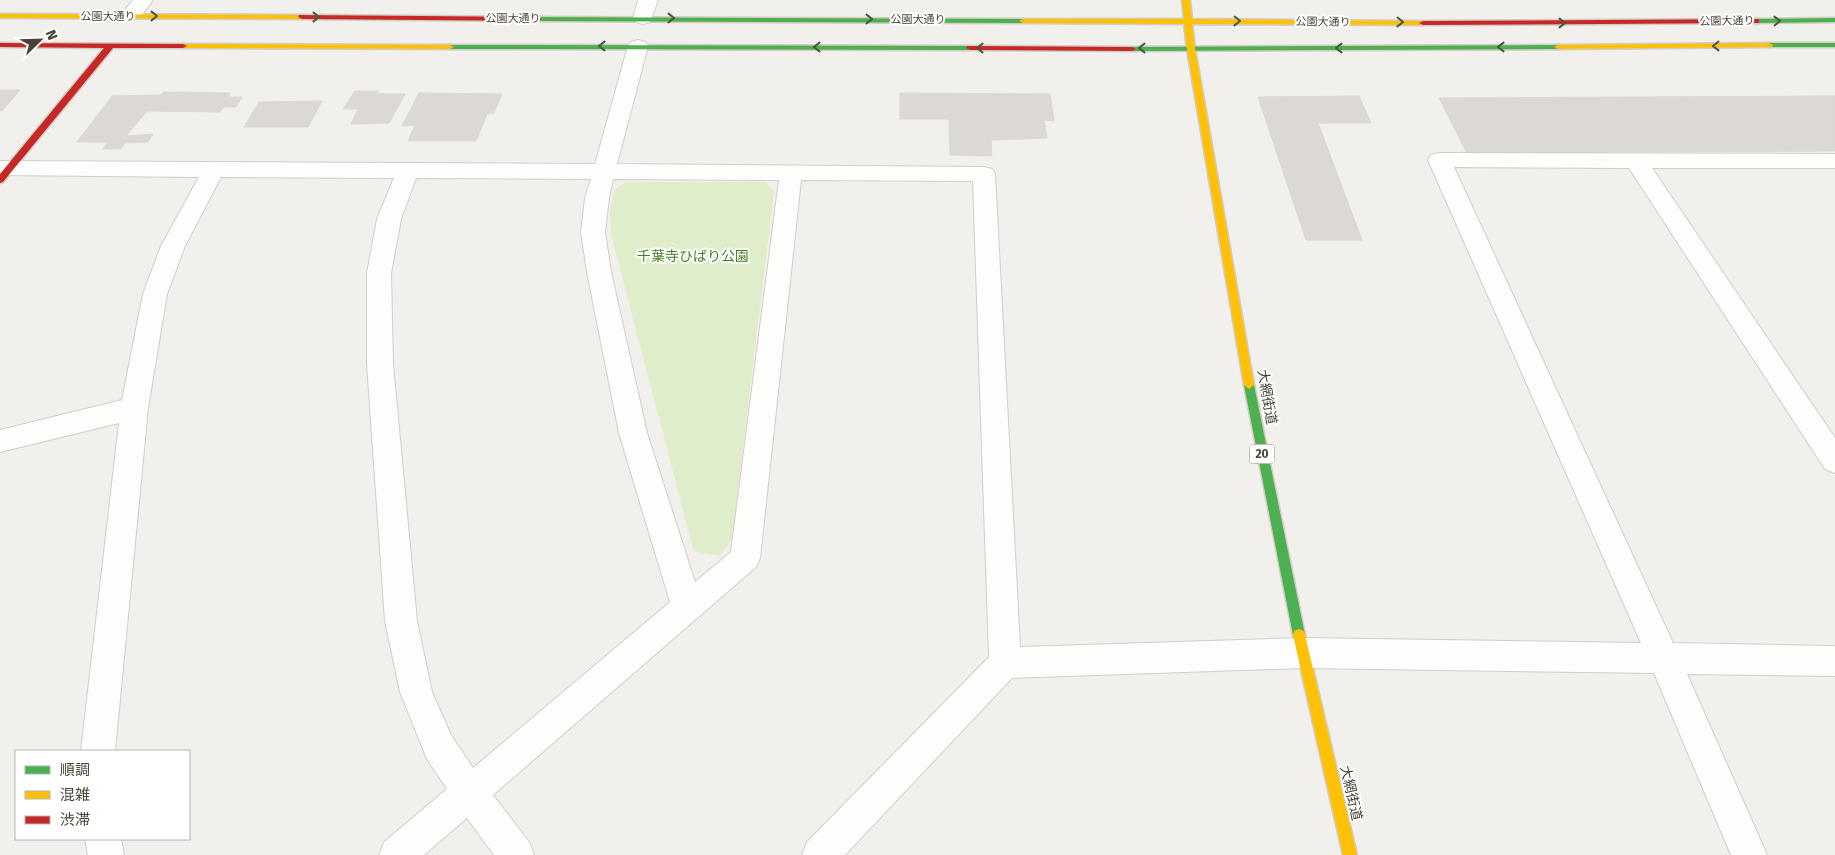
<svg xmlns="http://www.w3.org/2000/svg" width="1835" height="855" viewBox="0 0 1835 855" font-family="'Fira Sans','Noto Sans JP',sans-serif">
	<style>
		.green { fill: #dfedcb }
		.building { fill: #dcd9d4; stroke: #dbd7d1 }
		.lines { fill: none; stroke-linecap: round; stroke-linejoin: round }
		.street-casing { stroke: #d0cec9; stroke-width: 2 }
		.fast-casing { stroke: #d2cdc2; stroke-width: 3 }
		.slow-casing { stroke: #d2cdc2; stroke-width: 3 }
		.jam-casing { stroke: #d2cdc2; stroke-width: 3 }
		.street { fill: #fdfdfc; fill-rule: evenodd }
		.fast { fill: #4caf50; fill-rule: evenodd }
		.slow { fill: #ffc107; fill-rule: evenodd }
		.jam { fill: #c62828; fill-rule: evenodd }
		.oneway { stroke: #4a583c }
		.labels { text-anchor: middle; dominant-baseline: central; stroke-width: 4; stroke-linejoin: round; paint-order: stroke }
		.far-street-label { font-size: 11px; fill: #494237; stroke: #fff }
		.shield { fill: #fff; stroke: #807b73; stroke-width: 1 }
		.shield-label { font-size: 12px; font-weight: bold; fill: #494237 }
		.park-label { font-size: 14px; fill: #477f26; stroke: #fff }
		.street-label { font-size: 14px; fill: #494237; stroke: #fff }
	</style>
	<rect width="100%" height="100%" fill="#f2f0ec"/>
	<!-- green -->
	<path class="green" d="M626,182H766L774,192L732,539L720,556L694,552L611,235L610,210L615,189Z"/>
	<!-- building -->
	<path class="building" d="M0,90H20L2,111H0Z
		M355,91H378L375,94H405L389,123L351,124L358,109H343Z
		M163,92L230,93L228,97H242L236,107H223L220,112L147,111L126,136L153,134L148,142L125,143L121,149H103L108,142H77L112,96L161,95Z
		M419,93L502,94L494,113L487,114L476,141H408L415,125L402,126Z
		M900,93L1050,94L1054,121L1044,120L1047,138L991,140L992,156L950,155L949,119H900Z
		M1359,96L1371,123H1318L1362,240H1306L1258,97Z
		M1835,96V151L1467,153L1439,98Z
		M322,101L308,127H244L259,102Z"/>
	<g class="lines">
		<!-- street casing -->
		<g class="street-casing">
			<path id="street" d="M133,0H153C145,11 138,24 123,20L120,16Z
				M638,0H658L650,22L643,24L636,22L633,18Z
				M638,40L645,42L648,46L617,164L984,167L992,169L995,174L1020,647L1303,638L1641,643L1428,160L1431,155L1439,153L1835,154V168H1652L1835,438V473L1825,469L1629,168L1454,167L1673,643L1835,646V676L1687,674L1767,855H1731L1654,673L1303,668L1012,678L845,855H802L807,842L989,657L973,181L801,180L760,558L756,567L493,795L529,842L534,855H494L467,818L424,855H379L384,842L447,789L427,759L400,692L385,621L367,364V273L377,219L394,178L221,177L185,246L167,294L148,408L115,751H81L119,423L0,452V430L122,400L143,294L161,246L199,177L0,175V161L595,164L628,46L631,42ZM416,178L591,179L585,198L581,232L587,272L619,433L670,602L473,768L451,735L432,692L417,621L393,364L391,273L401,219ZM613,179L779,180L731,552L695,582L647,433L611,272L605,232L609,198Z
				M85,839H121L124,855H88Z"/>
		</g>
		<!-- fast casing -->
		<g class="fast-casing">
			<path id="fast" d="M535,17L1023,19L1027,21L1023,23L538,21H535Z
				M1835,18V22L1756,23L1752,21L1756,19Z
				M1766,43H1835V47H1769L1765,45Z
				M447,45L970,46L974,48L970,50L450,49L446,47Z
				M1558,45H1561V49L1132,51L1128,49L1132,47Z
				M1249,381L1254,385L1305,635L1304,639L1299,641L1294,639L1293,635L1244,385Z"/>
		</g>
		<!-- slow casing -->
		<g class="slow-casing">
			<path id="slow" d="M1182,0H1190L1192,19L1423,21L1427,23L1423,25L1192,24L1195,49L1254,385L1249,389L1244,385L1187,49L1184,24L1023,23L1019,21L1023,19H1184Z
				M0,14L302,15L306,17L302,19L0,18Z
				M1769,43L1773,45L1772,47L1558,49L1554,47L1558,45Z
				M180,44L450,45L454,47L450,49L183,48H180Z
				M1299,629L1304,631L1305,635L1357,855H1343L1293,635L1294,631Z"/>
		</g>
		<!-- jam casing -->
		<g class="jam-casing">
			<path id="jam" d="M299,15L538,17L542,19L538,21L302,19L298,17Z
				M1756,19H1759V23L1423,25L1419,23L1423,21Z
				M0,43L183,44L187,46L183,48H113L3,182L0,183V174L104,48L0,47Z
				M967,46L1132,47L1136,49L1132,51L970,50L966,48Z"/>
		</g>
		<!-- street -->
		<use href="#street" class="street"/>
		<!-- fast -->
		<use href="#fast" class="fast"/>
		<!-- slow -->
		<use href="#slow" class="slow"/>
		<!-- jam -->
		<use href="#jam" class="jam"/>
	</g>
	<!-- one-way arrows -->
	<defs><path id="oneway-chevron" d="M-2-3.5L2.5 0L-2 3.5" fill="none" stroke-width="1.6" stroke-linecap="round" stroke-linejoin="round" transform="scale(1.25)"/></defs>
	<g class="oneway">
		<use href="#oneway-chevron" transform="translate(154 16)"/>
		<use href="#oneway-chevron" transform="translate(316 17)"/>
		<use href="#oneway-chevron" transform="translate(671 18)"/>
		<use href="#oneway-chevron" transform="translate(869 19)"/>
		<use href="#oneway-chevron" transform="translate(1237 21) rotate(1)"/>
		<use href="#oneway-chevron" transform="translate(1777 21) rotate(-1)"/>
		<use href="#oneway-chevron" transform="translate(1400 22) rotate(1)"/>
		<use href="#oneway-chevron" transform="translate(1562 23)"/>
		<use href="#oneway-chevron" transform="translate(602 46) rotate(-180)"/>
		<use href="#oneway-chevron" transform="translate(1716 46) rotate(180)"/>
		<use href="#oneway-chevron" transform="translate(817 47) rotate(-180)"/>
		<use href="#oneway-chevron" transform="translate(1501 47) rotate(180)"/>
		<use href="#oneway-chevron" transform="translate(980 48) rotate(-180)"/>
		<use href="#oneway-chevron" transform="translate(1142 48) rotate(-180)"/>
		<use href="#oneway-chevron" transform="translate(1339 48) rotate(180)"/>
	</g>
	<g class="labels">
		<!-- far-street labels -->
		<g class="far-street-label">
			<text x="108" y="16">公園大通り</text>
			<text x="513" y="18">公園大通り</text>
			<text x="918" y="19">公園大通り</text>
			<text transform="translate(1727 21) rotate(-1)">公園大通り</text>
			<text transform="translate(1323 22) rotate(1)">公園大通り</text>
		</g>
		<!-- shield labels -->
		<rect class="shield" x="1249.5" y="444.5" width="25" height="19" rx="4"/>
		<g class="shield-label">
			<text x="1262" y="454">20</text>
		</g>
		<!-- park labels -->
		<g class="park-label">
			<text x="693" y="256">千葉寺ひばり公園</text>
		</g>
		<!-- street labels -->
		<g class="street-label">
			<text transform="translate(1267 397) rotate(80)">大網街道</text>
			<text transform="translate(1351 793) rotate(77)">大網街道</text>
		</g>
	</g>
	<!-- legend -->
	<rect x="15" y="750" width="175" height="90" fill="#ffffff" stroke="#b6b3af"/>
	<rect x="25" y="766" width="25" height="8" fill="#4caf50" stroke="#b6b3af"/>
	<text x="60" y="775" font-size="15" fill="#494237">順調</text>
	<rect x="25" y="791" width="25" height="8" fill="#ffc107" stroke="#b6b3af"/>
	<text x="60" y="800" font-size="15" fill="#494237">混雑</text>
	<rect x="25" y="816" width="25" height="8" fill="#c62828" stroke="#b6b3af"/>
	<text x="60" y="825" font-size="15" fill="#494237">渋滞</text>
	<!-- north arrow -->
	<g transform="translate(40 40) rotate(67)" stroke="#ffffff" stroke-width="4" paint-order="stroke">
	<path d="M0-4L9 19L0 12L-9 19Z" fill="#494237"/>
	<text y="-8" font-size="14" font-weight="bold" text-anchor="middle" fill="#494237">N</text>
	</g>
</svg>
